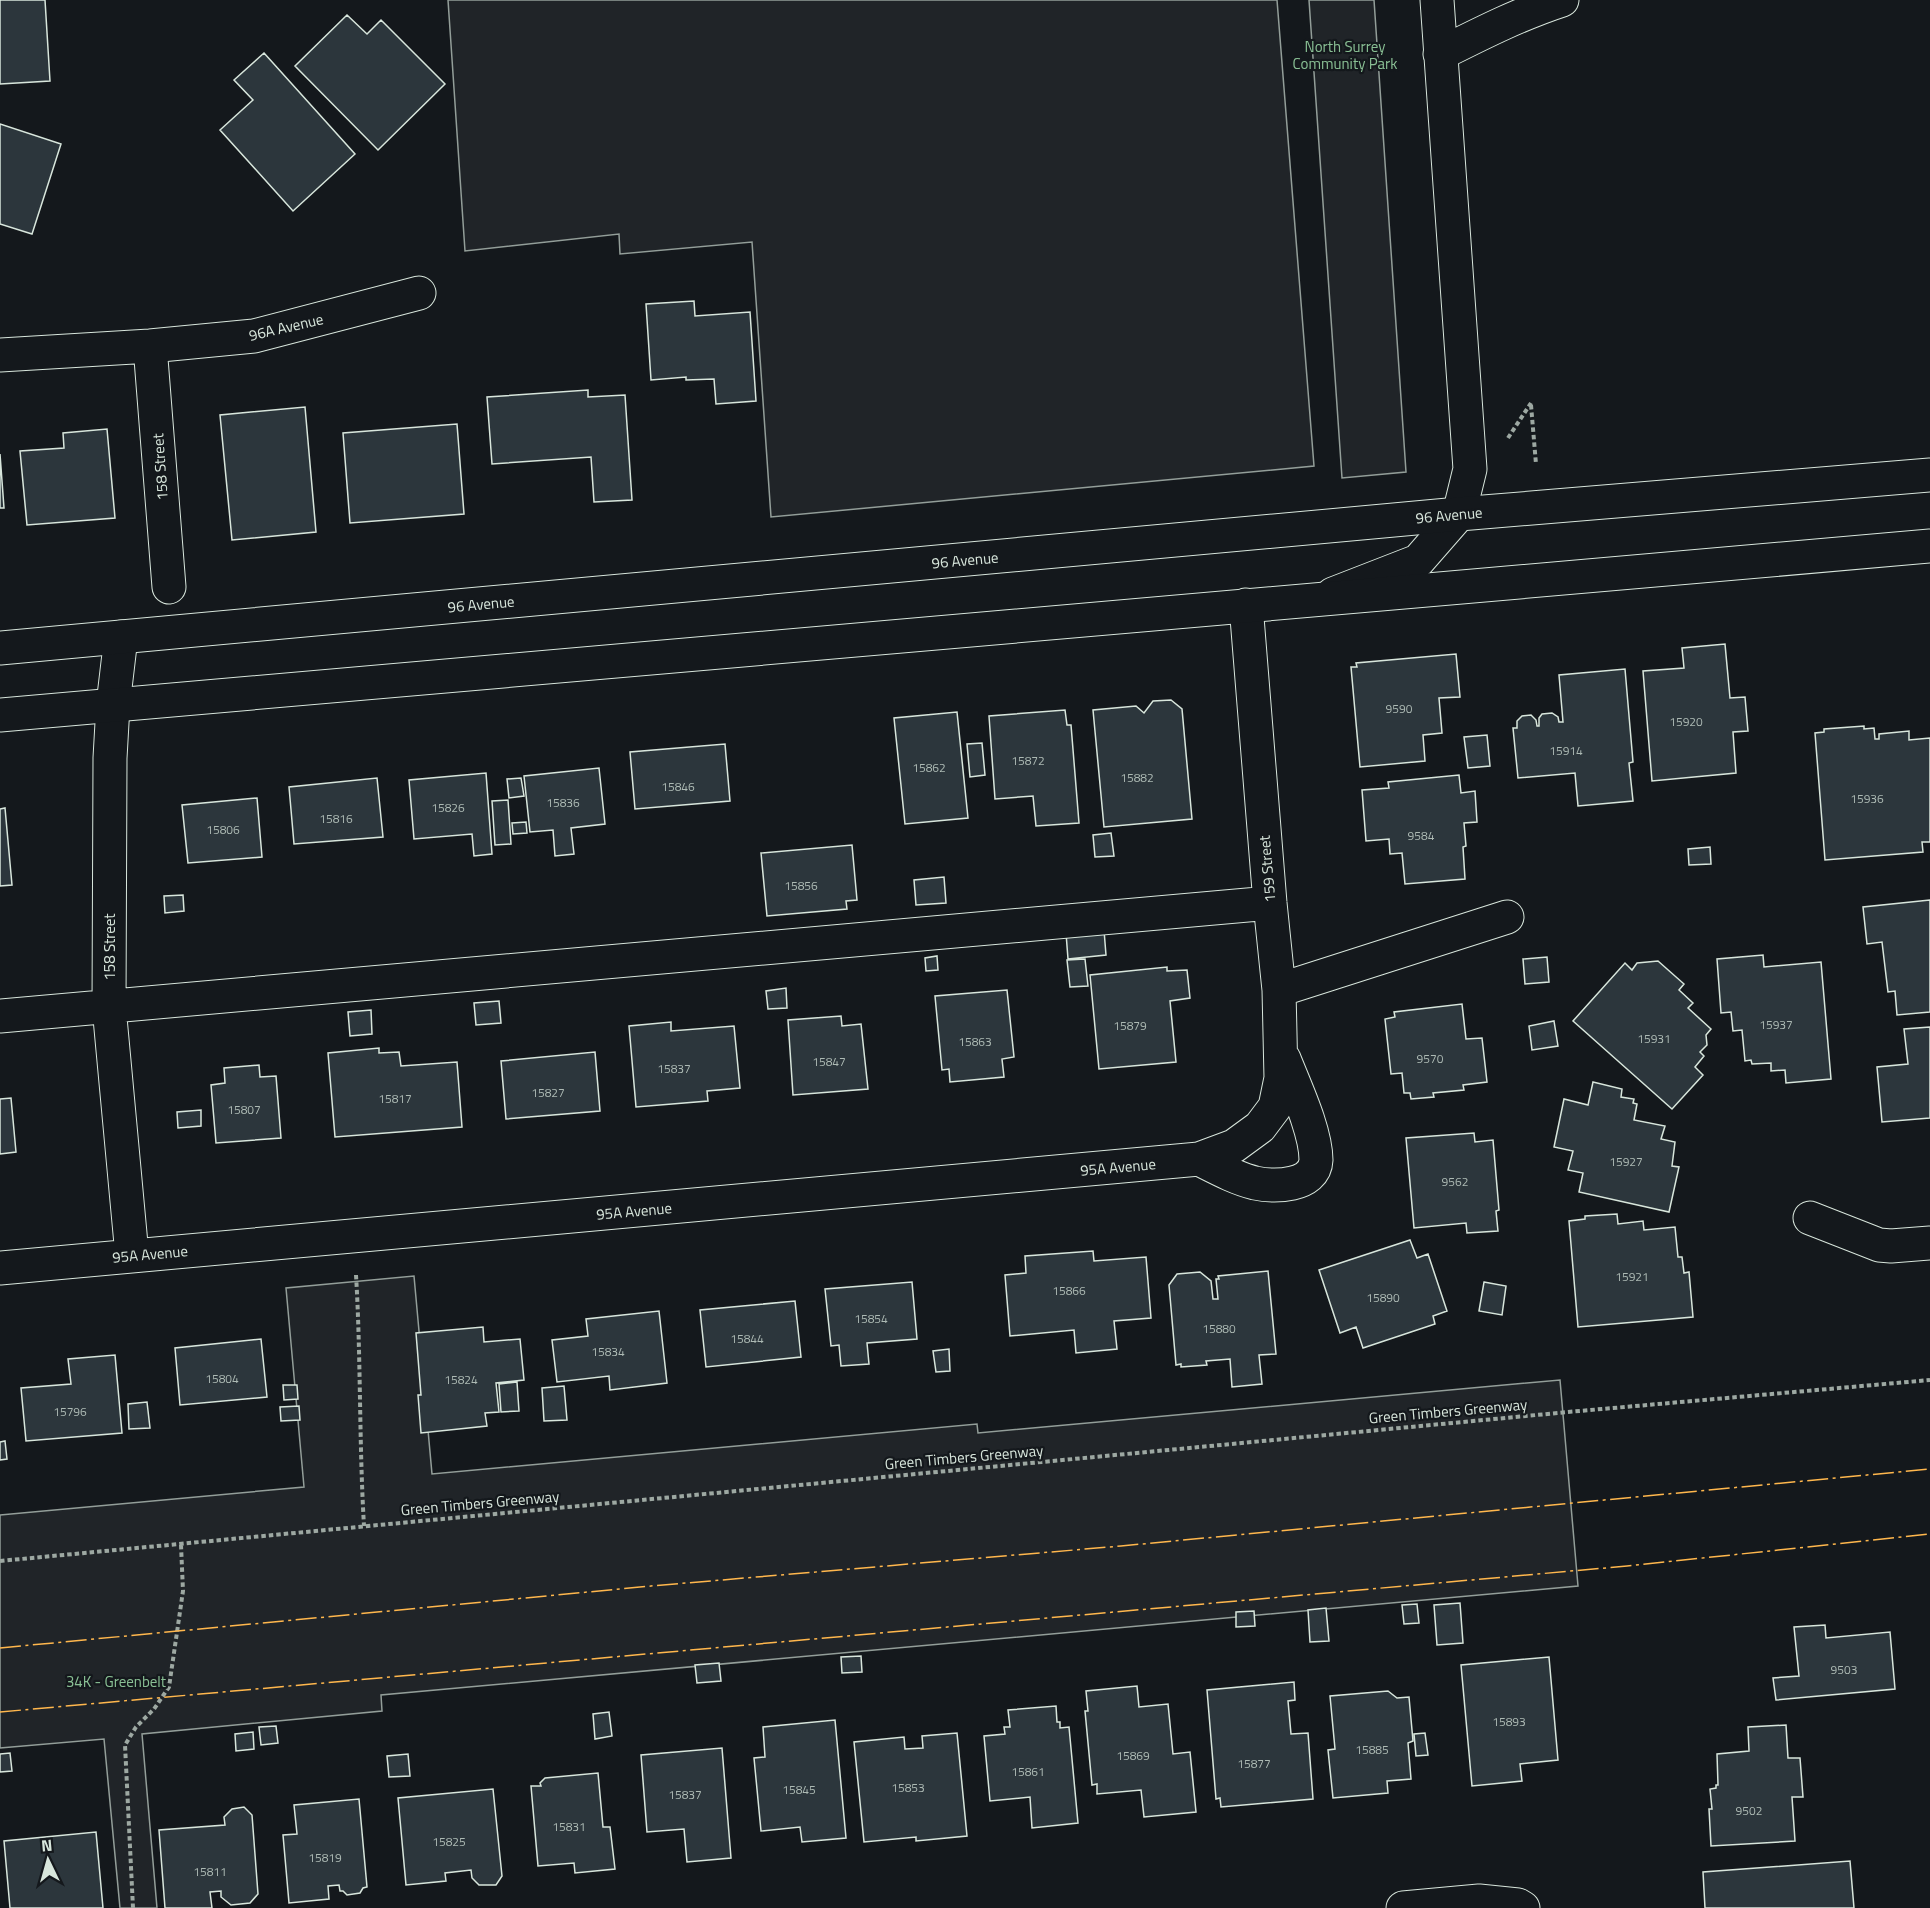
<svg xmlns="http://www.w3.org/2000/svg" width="1930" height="1908" viewBox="0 0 1930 1908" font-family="'Titillium Web',sans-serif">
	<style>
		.green { fill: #202428; stroke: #939e99; stroke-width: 1.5 }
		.building { fill: #2c363c; stroke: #d8e6dc; stroke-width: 1.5 }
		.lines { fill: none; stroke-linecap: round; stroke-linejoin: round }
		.minor-casing { stroke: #d8e6dc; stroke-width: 35 }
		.major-casing { stroke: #d8e6dc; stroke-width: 35 }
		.path { stroke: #9da8a2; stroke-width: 4; stroke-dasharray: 4.5 3; stroke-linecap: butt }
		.minor { stroke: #14181c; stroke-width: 33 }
		.major { stroke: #14181c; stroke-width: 33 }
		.power { stroke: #ffb74d; stroke-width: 1.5; stroke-dasharray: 21 4.5 3 4.5; stroke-linecap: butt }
		.labels { text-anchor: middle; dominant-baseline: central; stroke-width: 4.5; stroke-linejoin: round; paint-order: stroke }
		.number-label { font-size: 12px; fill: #adbab4 }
		.park-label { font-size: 15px; fill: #8ac095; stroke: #14181c }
		.street-label { font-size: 15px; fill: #d8e6dc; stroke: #14181c }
	</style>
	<rect width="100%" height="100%" fill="#14181c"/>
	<!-- green -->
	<path class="green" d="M448,0H1277L1314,466L771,517L752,242L620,254L619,234L465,251Z
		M1309,0H1374L1406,472L1342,478Z
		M414,1276L432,1474L977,1424L978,1433L1560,1380L1578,1586L381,1695L382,1711L142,1734L157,1908H120L104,1739L0,1748V1515L304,1487L286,1288Z"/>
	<!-- building -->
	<path class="building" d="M0,0H45L50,81L0,84Z
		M347,15L367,34L381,20L445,84L378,150L295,66Z
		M264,53L355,154L293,211L220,130L253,100L234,80Z
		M0,124L61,144L32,234L0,224Z
		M694,301L695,316L750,312L756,401L716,404L714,379L686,380V377L651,380L646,304Z
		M588,390V397L625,395L632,500L594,502L591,457L492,464L487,397Z
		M305,407L316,532L232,540L220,415Z
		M457,424L464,514L350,523L343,433Z
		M107,429L115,518L27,525L20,451L64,448L63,433Z
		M0,454L4,508H0Z
		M1725,644L1730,698L1745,697L1748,731L1733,732L1736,773L1652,781L1643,671L1684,668L1682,648Z
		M1456,654L1460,697L1439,698L1442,733L1423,735L1425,761L1360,767L1351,667H1357L1356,663Z
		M1625,669L1633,762L1629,763L1633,801L1578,806L1575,773L1518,778L1513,728H1517V721L1522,716L1531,715L1536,720L1537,726H1539V718L1542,714L1552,713L1558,717L1559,722H1563L1559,675Z
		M1171,700L1182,709L1192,819L1104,827L1093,710L1136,706L1144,713L1153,701Z
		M1065,710L1067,725H1071L1079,823L1036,826L1033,796L995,799L989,716Z
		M957,712L968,818L905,824L894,718Z
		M1864,726V729L1874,728L1875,739H1879V734L1909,731V740L1930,738V842H1922L1923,852L1825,860L1815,733L1824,732V729Z
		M1487,735L1490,766L1468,768L1464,737Z
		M982,743L985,775L970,777L967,744Z
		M725,744L730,801L635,809L630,752Z
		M599,768L605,824L571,828L574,854L555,856L553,830L530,832L524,776Z
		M486,773L492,854L474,856L472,834L414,839L409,780Z
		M1459,775L1461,793L1475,791L1477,822L1464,823L1466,846L1463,847L1465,879L1405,884L1402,853L1390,854L1389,839L1366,841L1362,790L1389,788L1388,782Z
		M377,778L383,837L294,844L289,787Z
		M521,778L524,796L509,798L507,779Z
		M257,798L262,857L188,863L182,805Z
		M508,800L511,844L495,845L492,801Z
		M5,808L12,885L0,886V809Z
		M526,822L527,833L513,834L512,823Z
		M1111,833L1114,856L1095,857L1093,835Z
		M852,845L857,900L846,901L847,909L767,916L761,853Z
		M1710,847L1711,864L1689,865L1688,849Z
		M944,877L946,903L916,905L914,880Z
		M183,895L184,911L165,913L164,896Z
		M1930,900V1012L1897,1015L1895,991L1888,992L1882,942L1867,944L1863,907Z
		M1104,930L1106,955L1068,959L1066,933Z
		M1763,955L1764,967L1821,962L1831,1079L1786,1083L1785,1070L1771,1071V1063L1752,1064L1751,1060L1745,1061L1742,1030L1733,1031L1731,1012L1721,1013L1717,959Z
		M937,956L938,970L926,971L925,958Z
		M1547,957L1549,982L1525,984L1523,959Z
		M1085,959L1088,986L1070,987L1067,960Z
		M1658,961L1684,984L1679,990L1693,1003L1688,1008L1711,1029L1706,1035L1707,1045L1700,1052L1704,1056L1695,1067L1703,1075L1672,1109L1573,1021L1625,963L1632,970L1637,963Z
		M1167,967V971L1187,970L1190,998L1170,1001L1176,1062L1099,1069L1090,975Z
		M786,988L787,1008L768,1009L766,991Z
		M1007,990L1014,1057L1002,1059L1004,1077L950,1082L949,1069L942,1070L935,996Z
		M499,1001L501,1023L476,1025L474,1003Z
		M1462,1004L1466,1039L1482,1038L1487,1082L1463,1085L1464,1090L1433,1093L1434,1097L1411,1099L1410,1093H1404L1402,1073L1391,1074L1385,1019L1395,1017L1394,1012Z
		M371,1010L372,1034L350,1036L348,1012Z
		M841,1016L842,1026L861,1024L868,1089L793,1095L788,1020Z
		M1554,1021L1558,1046L1532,1050L1529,1026Z
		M671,1022V1031L734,1026L740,1088L707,1091L708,1101L636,1107L629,1026Z
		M1930,1027V1118L1882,1122L1877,1067L1908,1064L1904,1029Z
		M379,1048V1053L399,1052L401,1066L457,1062L462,1127L335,1137L328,1053Z
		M595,1052L600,1111L506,1119L501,1061Z
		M259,1065L260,1077L276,1076L281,1138L216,1143L211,1085L225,1083L224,1068Z
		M1593,1082L1622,1089L1621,1097L1634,1099L1633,1103L1637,1104L1634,1120L1665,1126L1661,1139L1675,1142L1672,1166L1679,1167L1669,1212L1579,1192L1583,1173L1568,1170L1573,1151L1554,1147L1564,1099L1588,1105Z
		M11,1098L16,1152L0,1154V1099Z
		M201,1110V1126L178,1128L177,1112Z
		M1474,1133L1475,1142L1493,1140L1499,1210L1496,1211L1498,1231L1467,1233L1466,1223L1414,1228L1406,1138Z
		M1617,1214L1618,1224L1643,1221L1644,1230L1675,1227L1678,1257H1682L1684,1273L1689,1272L1693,1317L1578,1327L1569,1221L1585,1219V1216Z
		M1410,1240L1417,1258L1428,1254L1447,1311L1433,1316L1435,1324L1363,1348L1356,1327L1340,1333L1319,1270Z
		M1093,1251L1094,1261L1146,1257L1151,1318L1114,1321L1117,1349L1076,1353L1074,1330L1010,1336L1005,1275L1026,1273L1025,1256Z
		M1268,1271L1276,1354L1259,1355L1262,1384L1232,1387L1230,1359L1206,1361L1207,1365L1181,1367V1364L1176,1365L1169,1285L1177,1274L1200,1272L1211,1281L1213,1299H1218L1216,1279H1219L1218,1276Z
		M912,1282L917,1339L867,1343L869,1364L841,1366L839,1345L831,1346L825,1289Z
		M1484,1282L1506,1286L1502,1315L1479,1311Z
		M795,1301L801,1357L706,1367L700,1310Z
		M659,1311L667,1383L610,1390L609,1376L557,1382L552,1340L588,1336L586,1319Z
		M483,1327L484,1342L520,1339L524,1380L496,1383L499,1412L485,1413L487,1426L421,1433L418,1395H421L416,1333Z
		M261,1339L267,1397L180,1405L175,1348Z
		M949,1349L950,1371L936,1372L933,1351Z
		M115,1355L122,1433L26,1441L21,1388L71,1384L68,1359Z
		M517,1382L519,1411L501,1412L499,1384Z
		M283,1385H297L298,1399L284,1400Z
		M564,1386L567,1420L544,1421L542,1388Z
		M147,1402L150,1428L129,1429L128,1404Z
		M299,1406L300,1420L281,1421L280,1407Z
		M5,1441L7,1459L0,1460V1442Z
		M1460,1603L1463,1643L1437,1645L1434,1605Z
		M1417,1604L1419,1623L1404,1624L1402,1605Z
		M1326,1608L1329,1641L1310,1642L1308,1610Z
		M1254,1611L1255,1626L1236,1627V1612Z
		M1825,1625L1826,1638L1890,1632L1895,1689L1776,1700L1773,1678L1799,1676L1794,1627Z
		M861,1656L862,1672L842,1673L841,1657Z
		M1549,1657L1558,1760L1520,1764L1522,1781L1472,1786L1461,1665Z
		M719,1663L721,1681L697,1683L695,1665Z
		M1294,1682L1295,1700L1288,1701L1291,1734L1308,1733L1313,1799L1221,1807L1220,1798L1216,1799L1207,1690Z
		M1137,1686L1139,1707L1168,1704L1173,1754L1190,1752L1196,1812L1144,1817L1141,1790L1097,1794V1784L1092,1785L1085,1711H1088L1086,1691Z
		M1388,1691L1397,1698L1409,1697L1413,1741L1408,1743L1411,1779L1387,1781L1388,1793L1333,1798L1328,1750L1335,1749L1330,1696Z
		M1056,1706L1057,1722H1060V1728L1069,1727L1078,1823L1032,1828L1030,1797L990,1801L984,1736L1005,1734L1004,1727H1010L1008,1710Z
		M609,1712L612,1736L595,1739L593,1714Z
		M835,1720L846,1838L802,1842L800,1827L761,1831L754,1758L765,1757L763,1727Z
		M1786,1725L1788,1758H1800L1803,1797H1792L1795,1841L1711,1846L1709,1809H1712L1710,1789L1716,1788V1785H1718L1717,1754L1749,1751L1748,1727Z
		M276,1726L278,1743L261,1745L259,1727Z
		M253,1732L254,1749L236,1751L235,1734Z
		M957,1733L967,1836L916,1841V1837L864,1842L854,1742L904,1737L905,1749L923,1748L922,1736Z
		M1425,1733L1428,1755L1416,1756L1414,1734Z
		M722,1748L731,1858L687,1862L684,1829L647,1832L641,1755Z
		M10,1753L12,1771L0,1772V1754Z
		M408,1754L410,1776L389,1777L387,1756Z
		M598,1773L603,1827H610L615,1869L575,1873L574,1863L538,1866L531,1786H541L540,1783L545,1778Z
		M493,1789L502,1876L496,1885H479L472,1878L471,1870L445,1873L446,1881L406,1885L398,1798Z
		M359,1799L367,1887L363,1888L360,1893L347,1895L343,1891H340L339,1885L328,1886L329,1899L289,1903L283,1835L297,1834L294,1805Z
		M244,1807L252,1815L258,1894L250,1903L231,1905L221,1897V1891L210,1892L212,1908H165L159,1830L225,1825L224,1817L232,1809Z
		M96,1832L103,1908H10L4,1841Z
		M1850,1861L1854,1908H1705L1703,1872Z"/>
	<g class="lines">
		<!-- minor casing -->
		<g class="minor-casing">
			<path id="minor" d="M1440,54C1480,34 1519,14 1562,0
				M150,346L169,587
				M0,355L150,346L254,336L419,293
				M1333,594L1418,561L1459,514L1470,469L1437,0
				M121,637L113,705L110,758L109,1007L132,1255
				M1279,990L1507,917
				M0,1016L1270,903
				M1199,1159C1217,1168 1235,1178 1255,1183C1274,1187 1315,1187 1316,1160C1316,1131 1295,1087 1284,1059
				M1810,1218L1879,1245L1891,1246L1930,1243
				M0,1268L1199,1159L1234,1146L1260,1127L1275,1107L1281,1078L1279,990L1270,903L1246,605
				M1403,1908L1479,1901L1518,1905L1523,1908"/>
		</g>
		<!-- major casing -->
		<g class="major-casing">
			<path id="major" d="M0,648L1459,514L1930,475
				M0,715L1930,546"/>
		</g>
		<!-- path -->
		<path class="path" d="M1531,405L1536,464
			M1508,438L1531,403
			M356,1275C361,1358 359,1442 364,1526
			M0,1561L1568,1412L1930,1380
			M133,1908L125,1745L136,1727L154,1709L169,1687L183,1591L181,1545"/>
		<!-- minor -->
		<use href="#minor" class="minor"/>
		<!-- major -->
		<use href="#major" class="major"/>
		<!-- power -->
		<path class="power" d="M0,1648L651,1586L1121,1546L1930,1469
			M0,1712L1627,1566L1930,1534"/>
	</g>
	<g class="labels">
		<!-- number labels -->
		<g class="number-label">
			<text x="1399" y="708">9590</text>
			<text x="1686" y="721">15920</text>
			<text x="1566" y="750">15914</text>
			<text x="1028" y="760">15872</text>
			<text x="929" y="767">15862</text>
			<text x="1137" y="777">15882</text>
			<text x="678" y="786">15846</text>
			<text x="1867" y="798">15936</text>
			<text x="563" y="802">15836</text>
			<text x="448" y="807">15826</text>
			<text x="336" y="818">15816</text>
			<text x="223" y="829">15806</text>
			<text x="1421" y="835">9584</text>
			<text x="801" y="885">15856</text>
			<text x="1776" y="1024">15937</text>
			<text x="1130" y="1025">15879</text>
			<text x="1654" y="1038">15931</text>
			<text x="975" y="1041">15863</text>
			<text x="1430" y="1058">9570</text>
			<text x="829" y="1061">15847</text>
			<text x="674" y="1068">15837</text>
			<text x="548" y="1092">15827</text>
			<text x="395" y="1098">15817</text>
			<text x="244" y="1109">15807</text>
			<text x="1626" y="1161">15927</text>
			<text x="1455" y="1181">9562</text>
			<text x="1632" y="1276">15921</text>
			<text x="1069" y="1290">15866</text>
			<text x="1383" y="1297">15890</text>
			<text x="871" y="1318">15854</text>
			<text x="1219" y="1328">15880</text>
			<text x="747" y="1338">15844</text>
			<text x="608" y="1351">15834</text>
			<text x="222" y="1378">15804</text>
			<text x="461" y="1379">15824</text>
			<text x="70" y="1411">15796</text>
			<text x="1844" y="1669">9503</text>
			<text x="1509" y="1721">15893</text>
			<text x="1372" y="1749">15885</text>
			<text x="1133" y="1755">15869</text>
			<text x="1254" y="1763">15877</text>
			<text x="1028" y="1771">15861</text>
			<text x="908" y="1787">15853</text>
			<text x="799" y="1789">15845</text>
			<text x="685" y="1794">15837</text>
			<text x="1749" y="1810">9502</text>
			<text x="569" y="1826">15831</text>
			<text x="449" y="1841">15825</text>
			<text x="325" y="1857">15819</text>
			<text x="210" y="1871">15811</text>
		</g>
		<!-- park labels -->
		<g class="park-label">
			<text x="1345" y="46">North Surrey<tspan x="1345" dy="17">Community Park</tspan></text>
			<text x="116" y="1681">34K - Greenbelt</text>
		</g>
		<!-- street labels -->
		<g class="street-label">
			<text transform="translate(286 327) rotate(-13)">96A Avenue</text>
			<text transform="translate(160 467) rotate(-94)">158 Street</text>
			<text transform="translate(1449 515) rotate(-5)">96 Avenue</text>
			<text transform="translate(965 560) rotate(-5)">96 Avenue</text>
			<text transform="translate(481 604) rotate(-5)">96 Avenue</text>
			<text transform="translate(1267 869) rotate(-95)">159 Street</text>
			<text transform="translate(109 947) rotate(-90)">158 Street</text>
			<text transform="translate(1118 1167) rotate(-5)">95A Avenue</text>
			<text transform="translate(634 1211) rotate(-5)">95A Avenue</text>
			<text transform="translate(150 1254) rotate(-5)">95A Avenue</text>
			<text transform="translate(1448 1411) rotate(-5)">Green Timbers Greenway</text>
			<text transform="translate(964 1457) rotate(-5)">Green Timbers Greenway</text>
			<text transform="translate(480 1503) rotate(-5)">Green Timbers Greenway</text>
		</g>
	</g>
	<!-- north arrow -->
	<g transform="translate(48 1860) rotate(355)" stroke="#14181c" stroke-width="4.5" paint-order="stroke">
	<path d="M0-4.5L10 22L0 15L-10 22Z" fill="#d8e6dc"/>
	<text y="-9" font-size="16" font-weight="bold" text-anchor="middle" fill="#d8e6dc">N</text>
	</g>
</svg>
